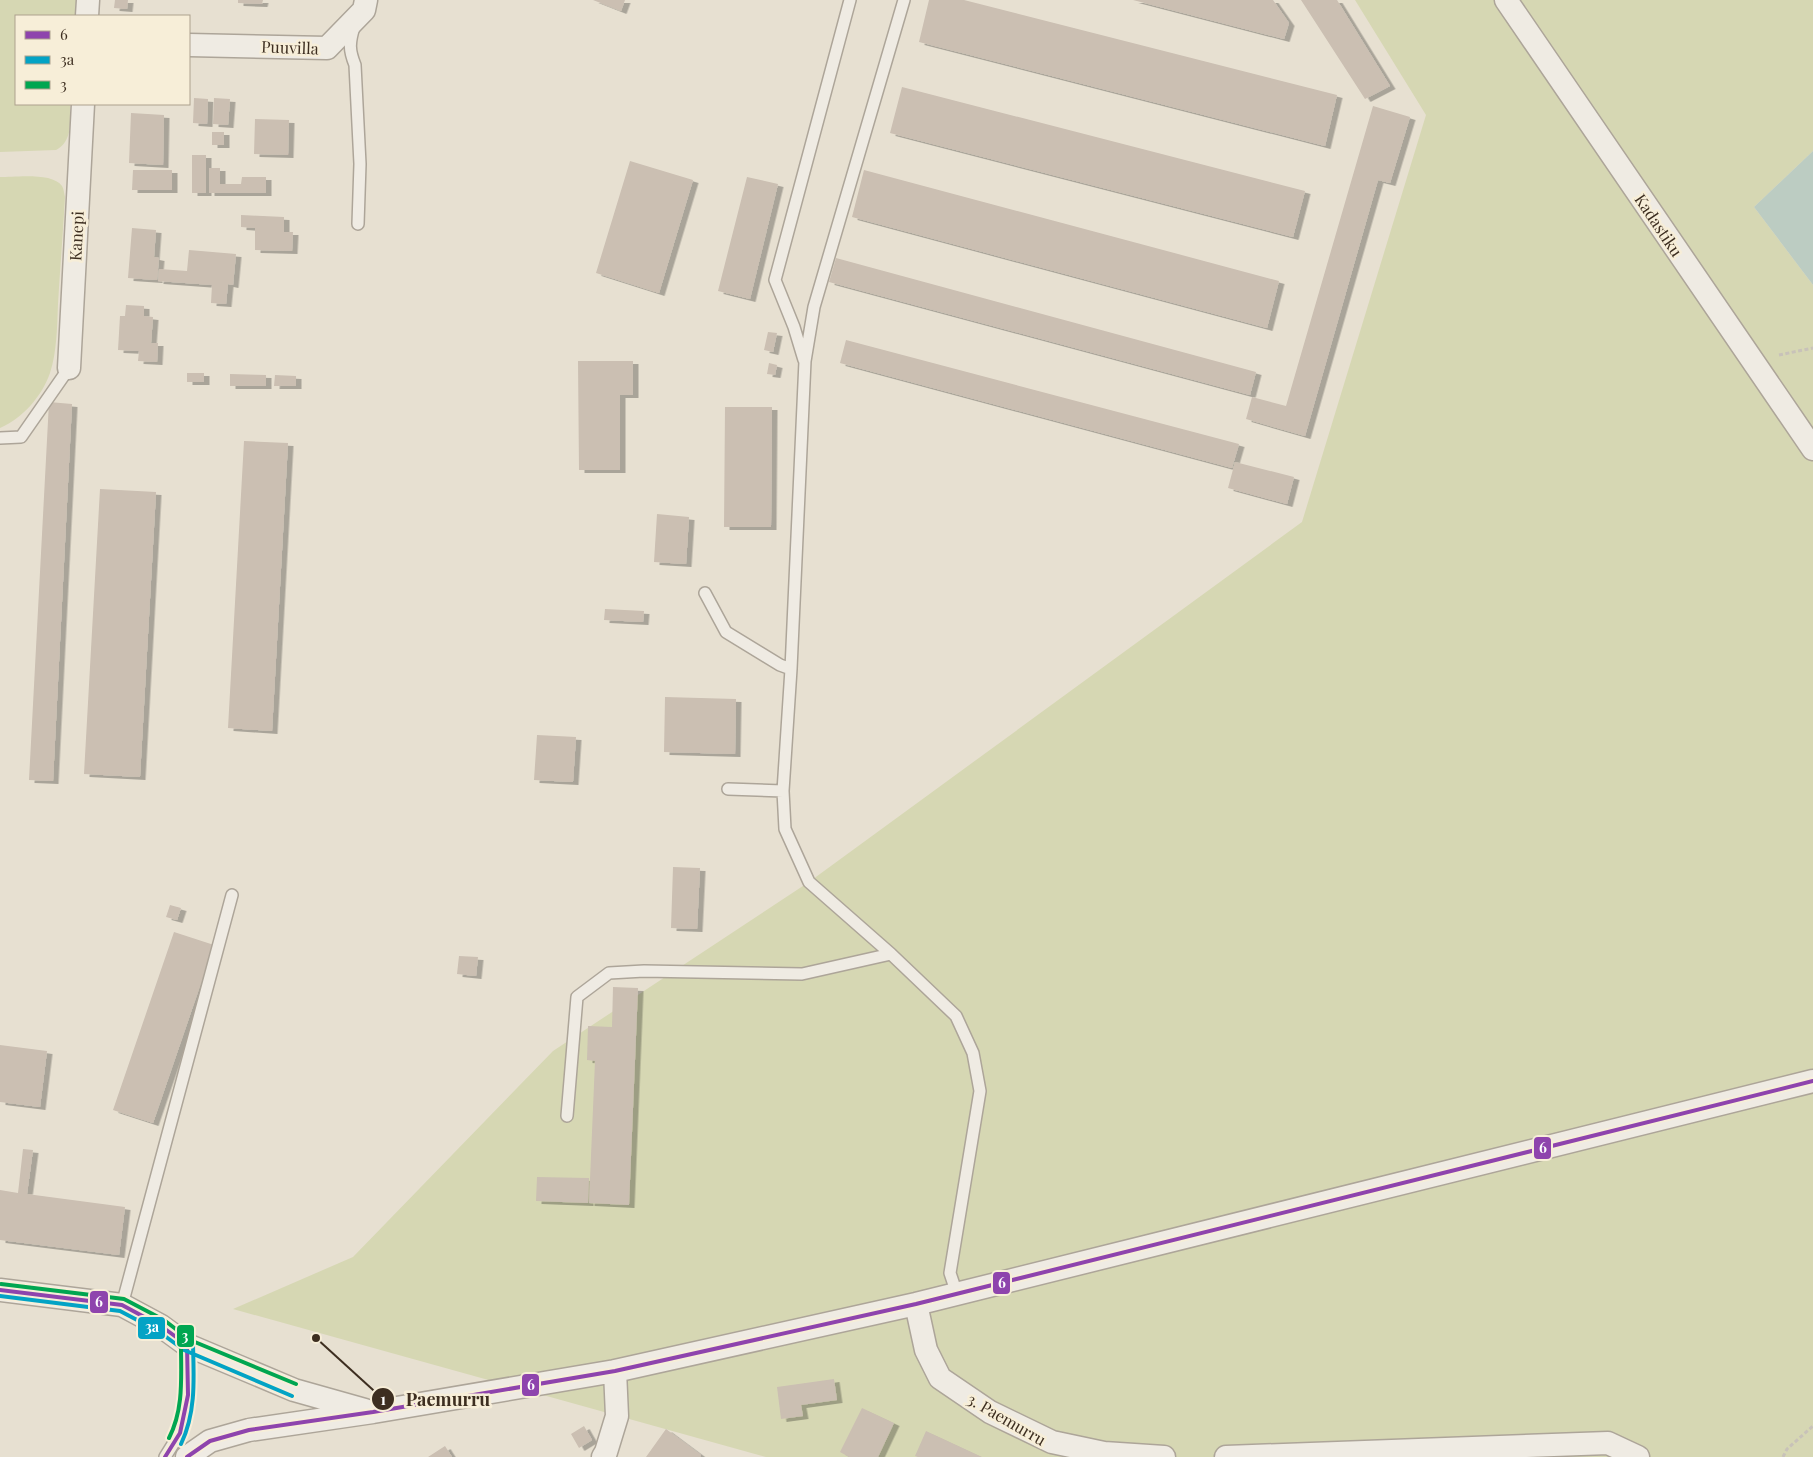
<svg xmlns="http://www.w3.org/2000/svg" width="1813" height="1457" viewBox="0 0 1813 1457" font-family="'Playfair Display',serif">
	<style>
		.green { fill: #d6d7b3 }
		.water { fill: #bcccc2 }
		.building { fill: #cbbfb2; filter: url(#shadow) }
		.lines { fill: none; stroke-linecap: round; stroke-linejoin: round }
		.service-casing { stroke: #ada599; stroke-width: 14 }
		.minor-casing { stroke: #ada599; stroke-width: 25 }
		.path { stroke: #c8c2b9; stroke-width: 3; stroke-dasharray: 4 2.5; stroke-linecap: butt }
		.service { stroke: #efebe3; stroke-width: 11 }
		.minor { stroke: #efebe3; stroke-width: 22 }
		.bus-1-casing { stroke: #f7eed8; stroke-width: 8 }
		.bus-2-casing { stroke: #f7eed8; stroke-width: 8 }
		.bus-3-casing { stroke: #f7eed8; stroke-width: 8 }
		.bus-1 { stroke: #8e44ad; stroke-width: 4 }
		.bus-2 { stroke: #03a3c5; stroke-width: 4 }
		.bus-3 { stroke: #00a651; stroke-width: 4 }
		.labels { text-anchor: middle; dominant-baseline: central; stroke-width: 5; stroke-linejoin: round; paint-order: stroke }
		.street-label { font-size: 16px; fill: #3d2e20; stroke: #f7eed8 }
		.leader { fill: none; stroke: #3d2e20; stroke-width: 2 }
		.callout-dot { fill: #3d2e20; stroke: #f7eed8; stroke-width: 2 }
		.mark-label { font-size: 15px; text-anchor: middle; font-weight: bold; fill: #fff }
		.callout-label { font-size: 18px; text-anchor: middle; font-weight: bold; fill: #3d2e20; stroke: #f7eed8; stroke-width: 5; stroke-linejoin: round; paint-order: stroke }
		.line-badge { stroke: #f7eed8; stroke-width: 2 }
		.badge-label { font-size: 14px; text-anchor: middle; font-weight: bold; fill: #fff }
	</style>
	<defs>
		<filter id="shadow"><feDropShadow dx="5.5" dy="3" stdDeviation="0" flood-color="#0004"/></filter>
	</defs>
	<rect width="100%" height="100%" fill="#e7e0d1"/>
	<!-- green -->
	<path class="green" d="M0,0H76L75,16H16V104H70C70,121 73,141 56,150L0,152Z
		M1355,0H1813V151L1754,207L1813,285V1457H766L233,1309L353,1257L553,1051L809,882L1302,522L1426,115Z
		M0,177C15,177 53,172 62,186C64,189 64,194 65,197C63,233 60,269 58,304C57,327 57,351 50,373C42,396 23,418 0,428Z"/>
	<!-- water -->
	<path class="water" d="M1813,151V285L1754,207Z"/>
	<!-- building -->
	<path class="building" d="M115,0H128L127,9L114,8Z
		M238,0H263L262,4L238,3Z
		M593,0H625L621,11Z
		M929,0H964L1337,95L1325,146L919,42Z
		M1133,0H1273L1289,23L1284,39Z
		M1301,0H1337L1390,86L1365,99Z
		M902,87L1305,191L1293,237L890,133Z
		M194,98L208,99L207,124L193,123Z
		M214,98L230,99L228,125L213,124Z
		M1373,106L1410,117L1390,183L1378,180L1305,436L1246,419L1252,397L1286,406Z
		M131,113L164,115L163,165L129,163Z
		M255,119L289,120L288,155L254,154Z
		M212,132H224V145H212Z
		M192,155H206V193H192Z
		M630,161L693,180L659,293L596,273Z
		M209,168H220V184H241L242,177H266V193H209Z
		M133,170H172V190H132Z
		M864,170L1279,281L1267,328L852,217Z
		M747,177L778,184L750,299L718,291Z
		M241,215L284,217V232H293L292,251L255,250V228L241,227Z
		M132,228L156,230L154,257L159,258L157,280L128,278Z
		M189,250L236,254L233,285L228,284L226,304L211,303L212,285L158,281L159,269L187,271Z
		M836,258L1256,372L1250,395L829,282Z
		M126,305L144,306V316L153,317L151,343H158L157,362L138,361L139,351L118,350L120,316H125Z
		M768,332L777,333L773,352L764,350Z
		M846,340L1239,444L1232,468L840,363Z
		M578,361H633V395H620V470H579Z
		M769,363L777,365L775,375L767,374Z
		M187,373H204V382H187Z
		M230,374L266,375V386H230Z
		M275,375L296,376V386H274Z
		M49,402L72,404L53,781L29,780Z
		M725,407H772L771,527H724Z
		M244,441L288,443L272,731L228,728Z
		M1235,462L1294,477L1287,504L1228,488Z
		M100,489L156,492L140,777L84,774Z
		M657,514L689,517L686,564L654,562Z
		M605,609L644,611L643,622L604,620Z
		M665,697L736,699L735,754L664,752Z
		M537,735L576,737L573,782L534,780Z
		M673,867L700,868L697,929L671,928Z
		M170,905L181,908L177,920L166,917Z
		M174,932L214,945L153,1123L113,1110Z
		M459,956L478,957L476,976L457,974Z
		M613,987L638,988L629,1205L589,1203L595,1061L587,1060L588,1026L612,1027Z
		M0,1045L47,1051L40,1107L0,1102Z
		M23,1149L33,1150L27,1194L125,1207L119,1255L0,1240V1190L18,1193Z
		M537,1177L589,1178L588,1203L536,1201Z
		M834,1379L837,1400L801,1405L803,1416L781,1419L777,1387Z
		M862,1408L894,1423L878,1457H849L840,1452Z
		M584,1426L592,1440L579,1448L571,1434Z
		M666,1429L701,1455L700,1457H646Z
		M926,1431L982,1457H918L915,1456Z
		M445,1446L452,1457H428Z"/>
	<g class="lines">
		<!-- service casing -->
		<g class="service-casing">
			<path id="service" d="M904,0L814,307L805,361L791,669L783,791L785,829L809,882L891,954L956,1016L973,1053L980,1091L950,1273L957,1294
				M354,27C349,43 349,50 355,65L360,164L358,224
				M804,360L794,327L775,280L850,0
				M0,438L21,437L69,368
				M705,593L726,632L780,665L791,669
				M728,789L783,791
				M567,1116L577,997L609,973L644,971L802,974L891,954
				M122,1305L232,895
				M165,1457L180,1433L188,1395L187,1345"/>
		</g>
		<!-- minor casing -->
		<g class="minor-casing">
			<path id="minor" d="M1506,0L1813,449
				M87,16L88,0
				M189,45L327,48L364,10L366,0
				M69,368L83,104
				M0,1290L122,1305L161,1326L187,1345L294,1390L365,1410
				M916,1304L926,1350L940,1378L990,1412L1052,1442L1104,1453L1164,1457
				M187,1457L210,1441L249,1430L373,1412L615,1371L916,1304L1813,1081
				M603,1457L606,1452L617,1416L615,1371
				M1226,1457L1608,1443L1638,1457"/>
		</g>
		<!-- path -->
		<path class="path" d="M1779,355L1813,348
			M1783,1457L1787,1449L1813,1426"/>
		<!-- service -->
		<use href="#service" class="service"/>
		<!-- minor -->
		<use href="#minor" class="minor"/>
		<!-- bus-1 casing -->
		<g class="bus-1-casing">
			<path id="bus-1" d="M0,1290L122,1305L161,1326L187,1345
				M165,1457L180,1433L188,1395L187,1345
				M187,1457L210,1441L249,1430L373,1412L615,1371L916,1304L1813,1081"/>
		</g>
		<!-- bus-2 casing -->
		<g class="bus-2-casing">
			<path id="bus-2" d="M0,1296L120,1311L158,1331L184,1350L292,1396
				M181,1444C196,1413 194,1379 193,1345"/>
		</g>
		<!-- bus-3 casing -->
		<g class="bus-3-casing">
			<path id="bus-3" d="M1,1284L124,1299L164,1320L190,1340L296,1384
				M169,1438C184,1409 181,1377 181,1345"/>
		</g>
		<!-- bus-1 -->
		<use href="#bus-1" class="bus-1"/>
		<!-- bus-2 -->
		<use href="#bus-2" class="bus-2"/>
		<!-- bus-3 -->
		<use href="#bus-3" class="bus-3"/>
	</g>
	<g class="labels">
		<!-- street labels -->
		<g class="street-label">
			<text transform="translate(290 47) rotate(2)">Puuvilla</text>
			<text transform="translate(1659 225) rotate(56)">Kadastiku</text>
			<text transform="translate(76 236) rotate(-87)">Kanepi</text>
			<text transform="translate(1007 1419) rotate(30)">3. Paemurru</text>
		</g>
	</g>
	<!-- callouts -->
	<path class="leader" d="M316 1338L383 1399"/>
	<g class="callout-dot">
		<circle cx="316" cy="1338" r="5"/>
		<circle cx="383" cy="1399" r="12"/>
	</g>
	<g class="mark-label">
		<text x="383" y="1405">1</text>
	</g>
	<g class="callout-label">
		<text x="448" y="1406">Paemurru</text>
	</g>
	<g class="line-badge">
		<rect x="1533" y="1136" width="19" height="24" rx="5" fill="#8e44ad"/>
		<rect x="992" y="1271" width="19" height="24" rx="5" fill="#8e44ad"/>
		<rect x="89" y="1290" width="20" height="24" rx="5" fill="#8e44ad"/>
		<rect x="137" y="1316" width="29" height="24" rx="5" fill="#03a3c5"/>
		<rect x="176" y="1324" width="19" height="24" rx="5" fill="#00a651"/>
		<rect x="521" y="1373" width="19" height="24" rx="5" fill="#8e44ad"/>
	</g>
	<g class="badge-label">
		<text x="1543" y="1153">6</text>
		<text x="1002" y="1288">6</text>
		<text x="99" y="1307">6</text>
		<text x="152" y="1332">3a</text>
		<text x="185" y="1341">3</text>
		<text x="531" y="1390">6</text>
	</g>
	<!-- legend -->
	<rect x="15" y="15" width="175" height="90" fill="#f7eed8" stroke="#ada18e"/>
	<rect x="25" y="31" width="25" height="8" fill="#8e44ad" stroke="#ada18e"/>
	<text x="60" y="40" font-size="15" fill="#3d2e20">6</text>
	<rect x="25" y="56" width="25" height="8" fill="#03a3c5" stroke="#ada18e"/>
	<text x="60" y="65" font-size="15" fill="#3d2e20">3a</text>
	<rect x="25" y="81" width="25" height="8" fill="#00a651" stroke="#ada18e"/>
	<text x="60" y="90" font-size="15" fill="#3d2e20">3</text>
</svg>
